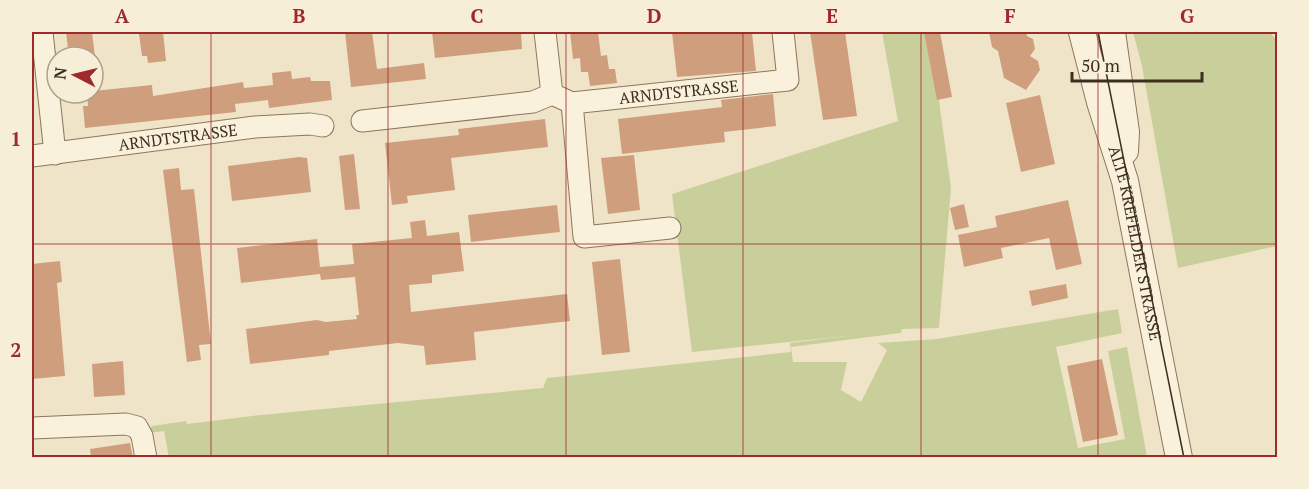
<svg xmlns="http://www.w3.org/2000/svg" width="1309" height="489" viewBox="0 0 1309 489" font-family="'PT Serif',serif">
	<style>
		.green { fill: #c9cf9b }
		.building { fill: #cf9f7d }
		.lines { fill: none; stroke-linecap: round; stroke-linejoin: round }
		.minor-casing { stroke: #8d765c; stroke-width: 23 }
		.tertiary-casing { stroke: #8d765c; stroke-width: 28 }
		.minor { stroke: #faf1dc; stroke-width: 21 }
		.tertiary { stroke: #faf1dc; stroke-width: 26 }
		.tram { stroke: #3d2e20; stroke-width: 1.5 }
		.grid { fill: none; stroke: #9e2a2b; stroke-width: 1.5; stroke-opacity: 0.55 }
		.labels { text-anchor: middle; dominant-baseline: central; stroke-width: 4.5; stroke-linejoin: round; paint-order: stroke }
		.street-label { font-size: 16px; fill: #3d2e20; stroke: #f7eed8 }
		.neatline { fill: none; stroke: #9e2a2b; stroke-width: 2 }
		.grid-label { font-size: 20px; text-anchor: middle; font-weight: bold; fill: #9e2a2b }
	</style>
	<rect width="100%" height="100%" fill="#f0e4c8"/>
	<!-- green -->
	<path class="green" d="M882,32H926L939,101L951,188L939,328L902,329L901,333L791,347L793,362H847L841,390L861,402L887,350L878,343L937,339L1118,309L1122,333L1056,347L1078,448L1125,439L1108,351L1127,347L1147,457L169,458L164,431L150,433L148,430L152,426L186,421L187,424L261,415L543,388L547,378L791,352L790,343L846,336L692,352L672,194L898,121Z
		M1133,32H1269L1277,40V246L1178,268L1142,66Z"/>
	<!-- building -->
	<path class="building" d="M66,32H92L95,57H69Z
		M163,32L166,61L148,63L147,56H142L139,34Z
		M345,32H372L377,69L424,63L426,79L351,87Z
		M432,32H521L522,49L435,58Z
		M570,32H598L601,56L607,55L609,69H615L617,83L590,86L588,72H581L580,58L573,59Z
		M672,32H752L756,71L677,77Z
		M810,32H845L857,116L823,120Z
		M924,32H940L952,97L937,100Z
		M989,32H1026L1027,36L1033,39L1035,49L1030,56L1038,61L1040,70L1026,90L1004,78L998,51L992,47Z
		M291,71L292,79L310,77L311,81H330L332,100L269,108L268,100L235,104L236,112L85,128L83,106H88L87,93L93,91L152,85L153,96L243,82L244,88L273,85L272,73Z
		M773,94L776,126L724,132L725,142L622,154L618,119L722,107L721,100Z
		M1040,95L1055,164L1021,172L1006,103Z
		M545,119L548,147L451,158L455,190L407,196L408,203L392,205L385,143L459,135L458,129Z
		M354,154L360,209L345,210L339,156Z
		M634,155L640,210L608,214L601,158Z
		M299,157L307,158L311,192L232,201L228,166Z
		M179,168L181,190L194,189L211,344L199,345L201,360L187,362L163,170Z
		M1068,200L1082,264L1056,270L1049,238L1001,248L1003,258L964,267L958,235L997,227L995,216Z
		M964,204L969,227L955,230L950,208Z
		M557,205L560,232L471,242L468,215Z
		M425,220L427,236L459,232L464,271L432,275V283L409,285L411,312L567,294L570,321L474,332L476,360L426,365L424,346L398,343L329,351V355L250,364L246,329L317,320L326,322L357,319L356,315H359L355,277L321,280L320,274L241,283L237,248L317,239L320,267L354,264L352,244L412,238L410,222Z
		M620,259L630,352L602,355L592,262Z
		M60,261L62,282L57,283L65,376L32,379V264Z
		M1066,284L1068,298L1032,306L1029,291Z
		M1102,359L1118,435L1083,442L1067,366Z
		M123,361L125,395L94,397L92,364Z
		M130,443L133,458H91L90,449Z"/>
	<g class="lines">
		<!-- minor casing -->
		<g class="minor-casing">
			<g id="minor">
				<path d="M42,32L55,154"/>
				<path d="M545,32L552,94"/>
				<path d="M572,103L584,237L670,228"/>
				<path id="s1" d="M362,121L533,102L552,94L572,103L788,80L783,32"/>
				<path id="s2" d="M32,156L255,127L310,124L323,126"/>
				<path d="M32,428L126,424L137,427L142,436L146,458"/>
			</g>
		</g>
		<!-- tertiary casing -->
		<g class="tertiary-casing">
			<g id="tertiary">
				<path id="s3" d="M1082,32L1100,102L1125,181L1179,458"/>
				<path d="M1112,32L1126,132L1125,151"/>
			</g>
		</g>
		<!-- minor -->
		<use href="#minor" class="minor"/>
		<!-- tertiary -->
		<use href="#tertiary" class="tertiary"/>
		<!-- tram -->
		<path class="tram" d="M1098,32L1184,458"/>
	</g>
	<!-- grid -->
	<path class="grid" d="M211,32V458M388,32V458M566,32V458M743,32V458M921,32V458M1098,32V458M32,244H1278"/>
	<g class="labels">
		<!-- street labels -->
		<g class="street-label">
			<text stroke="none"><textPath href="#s1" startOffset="322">ARNDTSTRASSE</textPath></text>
			<text stroke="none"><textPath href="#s2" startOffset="147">ARNDTSTRASSE</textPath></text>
			<text stroke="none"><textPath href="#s3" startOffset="218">ALTE KREFELDER STRASSE</textPath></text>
		</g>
	</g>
	<!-- border -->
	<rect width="1309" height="489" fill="none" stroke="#f7eed8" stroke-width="66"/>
	<!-- north arrow -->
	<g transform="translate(75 75) rotate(277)"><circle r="28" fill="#f7eed8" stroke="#ada18e" stroke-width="1.5"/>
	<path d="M0-4.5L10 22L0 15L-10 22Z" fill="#9e2a2b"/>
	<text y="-9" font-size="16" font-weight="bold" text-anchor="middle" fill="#3d2e20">N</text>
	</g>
	<!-- scale -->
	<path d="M1072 72v9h130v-9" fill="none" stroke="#3d2e20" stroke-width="3"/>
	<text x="1081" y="72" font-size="18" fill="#3d2e20" stroke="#f7eed8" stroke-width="4.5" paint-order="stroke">50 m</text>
	<rect x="33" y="33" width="1243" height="423" class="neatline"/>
	<g class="grid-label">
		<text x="122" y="23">A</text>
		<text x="299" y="23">B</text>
		<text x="477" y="23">C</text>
		<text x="654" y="23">D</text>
		<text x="832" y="23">E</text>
		<text x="1010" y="23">F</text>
		<text x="1187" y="23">G</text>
		<text x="16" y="146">1</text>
		<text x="16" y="357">2</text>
	</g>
</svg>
